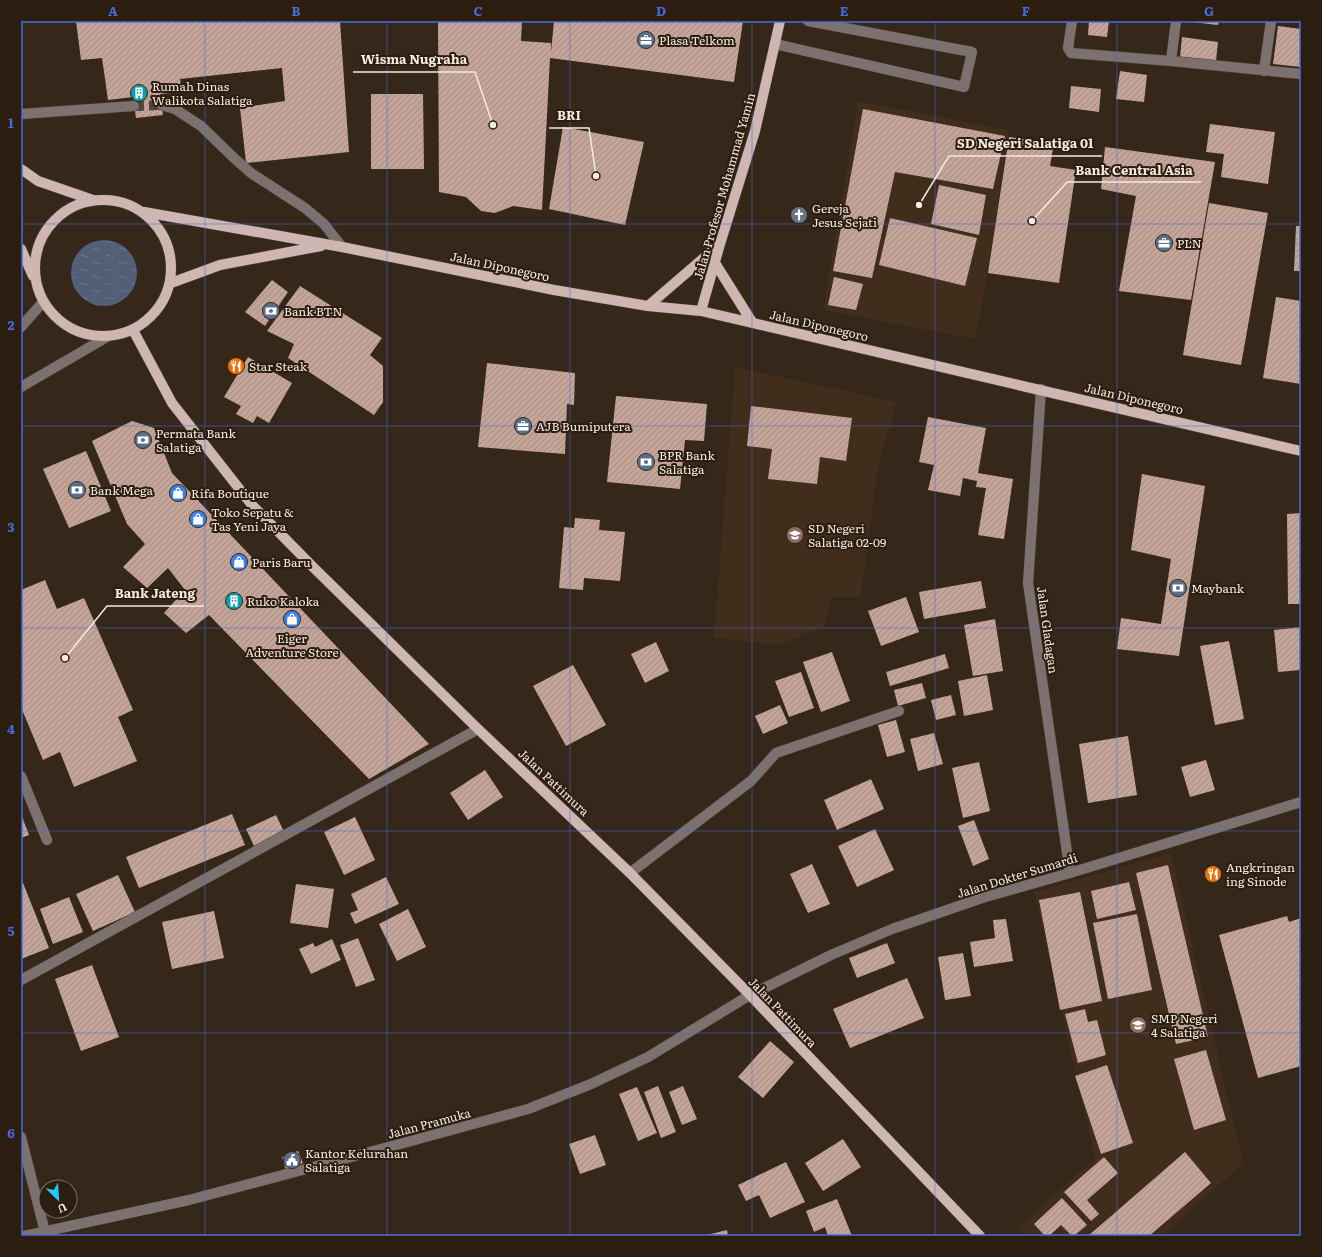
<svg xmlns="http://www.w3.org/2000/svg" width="1322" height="1257" viewBox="0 0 1322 1257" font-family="Literata,serif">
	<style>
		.built { fill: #402d1b }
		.water { fill: url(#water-ripples) }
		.building { fill: url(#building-hatch) }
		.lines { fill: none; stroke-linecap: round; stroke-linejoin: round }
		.minor-tunnel { stroke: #524438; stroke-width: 10; stroke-dasharray: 10 5; stroke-linecap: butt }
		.minor-casing { stroke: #504236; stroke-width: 11 }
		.major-casing { stroke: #504236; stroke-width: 11 }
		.minor { stroke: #7c716f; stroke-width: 10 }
		.major { stroke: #ceb7b3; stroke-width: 10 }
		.grid { fill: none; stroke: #486dda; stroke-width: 1; stroke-opacity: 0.55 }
		.labels { text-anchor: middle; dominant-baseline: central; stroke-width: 4; stroke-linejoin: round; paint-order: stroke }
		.poi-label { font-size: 12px; fill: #f4eae1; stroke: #2b1d10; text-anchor: start }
		.street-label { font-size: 12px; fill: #f4eae1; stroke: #2b1d10 }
		.leader { fill: none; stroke: #f4eae1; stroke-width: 1.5 }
		.callout-dot { fill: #f4eae1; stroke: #2b1d10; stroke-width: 1.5 }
		.callout-label { font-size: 13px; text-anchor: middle; font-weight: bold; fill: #f4eae1; stroke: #2b1d10; stroke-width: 4; stroke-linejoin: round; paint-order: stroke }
		.neatline { fill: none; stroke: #486dda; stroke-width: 1.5 }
		.grid-label { font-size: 13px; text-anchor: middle; font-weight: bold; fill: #486dda }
	</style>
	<defs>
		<pattern id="water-ripples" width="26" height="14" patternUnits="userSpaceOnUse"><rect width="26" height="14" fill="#535f77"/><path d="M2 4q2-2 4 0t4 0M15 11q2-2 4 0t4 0" fill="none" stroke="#6c768a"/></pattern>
		<pattern id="building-hatch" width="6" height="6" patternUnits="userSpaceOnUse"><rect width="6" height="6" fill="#c4a498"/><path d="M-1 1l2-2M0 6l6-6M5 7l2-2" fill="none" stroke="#a58c83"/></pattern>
	</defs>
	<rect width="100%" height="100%" fill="#35271a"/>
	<!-- built -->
	<path class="built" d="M858,101L1009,130L988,273L975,339L823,310Z
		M735,367L896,402L877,474L861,597H831L825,626L780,645L714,638Z
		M1171,853L1243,1163L1163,1236H1024L1017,1228L1095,1158L1034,892Z"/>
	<!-- water -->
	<path class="water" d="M71 273a33 33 0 1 1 66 0a33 33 0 1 1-66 0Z"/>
	<!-- building -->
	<path class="building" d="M76,21H340L349,152L246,163L240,108L285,101L282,68L180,79L182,92L160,94L163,115L136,118L133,97L108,100L102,58L81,60Z
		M438,21H522L521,41L551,43V52L554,21H743L734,82L550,58L542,210L513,206L495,213L481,211L466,197L439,192Z
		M1089,21H1109L1107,37L1088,35Z
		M1192,21H1219L1218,25L1192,22Z
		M1278,26L1301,29V67L1273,64Z
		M1182,37L1218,42L1216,61L1180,57Z
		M1120,71L1147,75L1144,102L1116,99Z
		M1071,86L1101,89L1099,112L1069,108Z
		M371,94H423L424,169H371Z
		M863,109L1005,136L993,189L895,172L872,278L833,271Z
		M1210,124L1275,132L1268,184L1221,177L1224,154L1206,152Z
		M563,127L644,142L625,225L549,209Z
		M1009,137L1054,143L1050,166L1076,170L1059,283L988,273Z
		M1105,147L1215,162L1191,300L1119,291L1136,196L1101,189Z
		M939,185L986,195L979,235L931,224Z
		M1209,203L1268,213L1241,365L1183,355Z
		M890,218L977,238L965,286L879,265Z
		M1296,226H1301V271H1294Z
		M834,277L863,284L856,310L828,305Z
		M272,280L288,292L265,326L245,312Z
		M300,286L382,338L370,355L383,366V402L374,415L288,358L294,344L267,331Z
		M1276,297L1301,301V384L1263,378Z
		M248,357L292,383L269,423L257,416L253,423L236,414L241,406L224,397Z
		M487,363L575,373L574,405L567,404L565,454L478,447Z
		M616,396L707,404L704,441L685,440L680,489L607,482Z
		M751,406L852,418L846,461L820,457L817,484L768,479L772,449L747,446Z
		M928,417L986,428L978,473L1013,479L1004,539L978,535L986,488L976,487L977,481L963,478L960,496L928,490L934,465L919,462Z
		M132,421L154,428L172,473L429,744L369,779L209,615L186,633L164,613L185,590L168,568L147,588L123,567L145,544L127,524L92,441Z
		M86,451L111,511L69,528L43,469Z
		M1142,474L1205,486L1179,656L1117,649L1121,618L1161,624L1171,559L1131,550Z
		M1301,513V604H1288L1287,514Z
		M575,518L600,520L599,530L625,532L620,581L584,578L583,590L559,588L564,527L574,528Z
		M45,580L57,609L84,598L133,710L118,717L137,761L74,787L60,752L43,760L21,707V590Z
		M981,581L986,608L924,619L919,592Z
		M906,597L919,632L881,646L868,611Z
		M995,619L1003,671L973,676L964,625Z
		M1301,627V670L1278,672L1274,630Z
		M1229,641L1244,719L1215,725L1200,646Z
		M656,642L669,671L645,683L631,654Z
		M832,652L850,701L821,712L803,662Z
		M945,654L949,668L890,686L886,672Z
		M573,665L606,725L566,746L533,686Z
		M801,672L814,708L789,717L775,681Z
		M987,675L993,710L964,716L958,681Z
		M922,683L926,698L898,706L894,690Z
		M951,695L956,715L936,720L931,700Z
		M780,705L788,723L763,734L755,716Z
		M896,720L905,752L887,757L878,725Z
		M934,733L943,764L918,771L910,739Z
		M1128,736L1137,795L1088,803L1079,744Z
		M1206,760L1215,790L1190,797L1181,767Z
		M979,762L990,811L963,818L952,768Z
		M485,770L503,797L468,820L450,793Z
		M871,779L884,809L837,830L824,800Z
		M21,814L29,835L21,838Z
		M232,814L245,845L139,888L126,857Z
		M276,815L284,832L254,846L246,829Z
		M355,817L375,860L344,875L324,832Z
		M974,820L989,859L973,866L958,826Z
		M875,829L894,870L857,887L838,846Z
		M812,864L830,904L808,913L790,874Z
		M1168,865L1208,1037L1176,1044L1136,873Z
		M118,875L135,912L93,931L76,894Z
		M386,877L399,904L355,924L350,913L358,910L351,894Z
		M21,878L49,948L21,959Z
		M1129,882L1136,910L1097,919L1091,891Z
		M296,884L334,889L328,928L290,923Z
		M1080,892L1102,1001L1060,1010L1039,900Z
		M69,897L83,932L53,944L40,909Z
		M408,909L426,947L397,961L379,924Z
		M214,911L224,958L172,969L162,922Z
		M1137,914L1152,990L1108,999L1093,923Z
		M1287,916L1289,922L1301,918V1066L1258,1078L1219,935Z
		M1006,919L1013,961L974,967L970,942L995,938L993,920Z
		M358,938L375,980L356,987L340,945Z
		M332,939L341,960L311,974L299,949L313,943L315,947Z
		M887,943L895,963L857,978L849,958Z
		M963,953L971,996L945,1000L938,957Z
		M92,965L119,1037L81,1051L55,979Z
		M907,978L924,1018L850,1048L833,1009Z
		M1085,1009L1088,1022L1097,1020L1106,1055L1078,1063L1065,1014Z
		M770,1041L794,1062L763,1098L738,1077Z
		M1206,1050L1226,1120L1194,1130L1174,1059Z
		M1107,1065L1133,1143L1101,1154L1075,1076Z
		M658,1086L676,1132L661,1138L644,1092Z
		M683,1086L697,1119L682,1125L669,1092Z
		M637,1087L657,1133L638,1141L619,1094Z
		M595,1135L606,1165L580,1174L569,1144Z
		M843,1139L861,1167L823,1191L805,1163Z
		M298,1151L303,1163L286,1170L282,1157Z
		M1185,1152L1211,1183L1149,1236H1088Z
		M1104,1157L1118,1173L1087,1200L1099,1214L1091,1221L1064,1192Z
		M786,1162L805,1202L770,1218L759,1195L746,1201L738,1185Z
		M1062,1198L1087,1225L1074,1236H1072L1061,1225L1049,1236H1045L1034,1224Z
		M837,1199L852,1236H828L825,1227L814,1232L806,1211Z
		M727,1230L728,1236H707V1235Z"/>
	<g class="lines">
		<!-- minor-tunnel -->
		<path class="minor-tunnel" d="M134,106L162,105"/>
		<!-- minor casing -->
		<g class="minor-casing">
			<path id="minor" d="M1072,21L1068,48L1071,53L1171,61L1301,74
				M775,44L964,87L972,52L808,21
				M1171,61L1176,21
				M1264,71L1271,21
				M162,105L175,109L201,126L234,158L251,173L305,208L324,224L342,247
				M21,114L134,106
				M21,327L43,302
				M21,387L107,337
				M1041,389L1028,583L1070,873
				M21,776L47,840
				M630,873L751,781L776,753L899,711
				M21,980L478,729
				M21,1137L46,1236
				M24,1236L189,1200L411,1141L528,1109L591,1084L648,1057L750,995L831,955L892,929L985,897L1070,873L1301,802"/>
		</g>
		<!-- major casing -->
		<g class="major-casing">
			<path id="major" d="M21,169L38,181L93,200
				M35 268a68 68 0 1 1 136 0a68 68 0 1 1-136 0Z
				M144,212L342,247L554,290L648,306L701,311L1301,451
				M21,249L33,276
				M715,263L752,322
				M171,283L220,265L321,246
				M648,306L720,244
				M701,311L720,244L755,131L780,21
				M133,330L172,403L252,505L313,567L478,729L630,873L750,995L980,1236"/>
		</g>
		<!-- minor -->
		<use href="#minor" class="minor"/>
		<!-- major -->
		<use href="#major" class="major"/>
	</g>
	<!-- grid -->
	<path class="grid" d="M205,21V1236M387,21V1236M570,21V1236M752,21V1236M935,21V1236M1117,21V1236M21,224H1301M21,426H1301M21,628H1301M21,831H1301M21,1033H1301"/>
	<!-- icons -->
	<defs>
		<g id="office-disc" transform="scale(0.9)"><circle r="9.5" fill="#5c6f8a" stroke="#2b1d10"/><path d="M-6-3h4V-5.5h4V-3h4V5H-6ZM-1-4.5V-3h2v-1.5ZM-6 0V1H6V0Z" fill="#fff"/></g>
		<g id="building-disc" transform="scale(0.9)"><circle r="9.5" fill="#0f9aa8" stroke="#2b1d10"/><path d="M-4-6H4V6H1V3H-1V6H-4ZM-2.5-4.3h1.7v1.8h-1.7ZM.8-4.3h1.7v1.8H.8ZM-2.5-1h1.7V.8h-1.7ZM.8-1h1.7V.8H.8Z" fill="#fff"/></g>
		<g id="church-disc" transform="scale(0.9)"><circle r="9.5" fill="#6b7280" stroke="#2b1d10"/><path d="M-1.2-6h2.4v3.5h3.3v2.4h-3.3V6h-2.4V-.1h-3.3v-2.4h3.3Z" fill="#fff"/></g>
		<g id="bank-disc" transform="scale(0.9)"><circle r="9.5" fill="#5c6f8a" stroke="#2b1d10"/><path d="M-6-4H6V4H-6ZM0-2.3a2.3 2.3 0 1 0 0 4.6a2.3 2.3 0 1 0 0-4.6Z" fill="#fff"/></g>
		<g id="restaurant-disc" transform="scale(0.9)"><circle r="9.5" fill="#e8710a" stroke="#2b1d10"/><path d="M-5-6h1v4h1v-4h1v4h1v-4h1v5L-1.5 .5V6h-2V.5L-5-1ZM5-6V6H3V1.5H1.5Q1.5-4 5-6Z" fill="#fff"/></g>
		<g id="shop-disc" transform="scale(0.9)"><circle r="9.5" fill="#3f7fe0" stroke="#2b1d10"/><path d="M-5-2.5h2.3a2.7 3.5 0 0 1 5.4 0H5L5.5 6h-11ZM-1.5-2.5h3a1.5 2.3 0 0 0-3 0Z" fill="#fff"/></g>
		<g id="school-disc" transform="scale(0.9)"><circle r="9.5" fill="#8d6e63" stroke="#2b1d10"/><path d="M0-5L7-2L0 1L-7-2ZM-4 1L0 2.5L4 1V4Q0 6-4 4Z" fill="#fff"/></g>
		<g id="civic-disc" transform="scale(0.9)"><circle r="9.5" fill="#5c6f8a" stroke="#2b1d10"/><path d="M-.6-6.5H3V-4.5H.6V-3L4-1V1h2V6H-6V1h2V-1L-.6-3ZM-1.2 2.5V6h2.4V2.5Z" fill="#fff"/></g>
	</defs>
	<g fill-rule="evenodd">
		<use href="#office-disc" x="646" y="40"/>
		<use href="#building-disc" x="139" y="93"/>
		<use href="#church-disc" x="799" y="215"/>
		<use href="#office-disc" x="1164" y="243"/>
		<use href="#bank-disc" x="271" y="311"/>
		<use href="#restaurant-disc" x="236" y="366"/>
		<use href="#office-disc" x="523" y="426"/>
		<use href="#bank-disc" x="143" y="440"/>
		<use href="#bank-disc" x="646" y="462"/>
		<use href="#bank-disc" x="77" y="490"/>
		<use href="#shop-disc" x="178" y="493"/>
		<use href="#shop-disc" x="198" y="519"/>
		<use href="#school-disc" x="795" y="535"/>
		<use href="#shop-disc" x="239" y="562"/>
		<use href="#bank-disc" x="1178" y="588"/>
		<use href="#building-disc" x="234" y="601"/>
		<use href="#shop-disc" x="292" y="619"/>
		<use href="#restaurant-disc" x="1213" y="874"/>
		<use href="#school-disc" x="1138" y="1025"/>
		<use href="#civic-disc" x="292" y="1160"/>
	</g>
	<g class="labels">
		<!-- poi labels -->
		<g class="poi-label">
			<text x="659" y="40">Plasa Telkom</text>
			<text x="152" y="86">Rumah Dinas<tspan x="152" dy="14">Walikota Salatiga</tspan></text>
			<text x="812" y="208">Gereja<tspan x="812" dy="14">Jesus Sejati</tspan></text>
			<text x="1177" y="243">PLN</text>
			<text x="284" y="311">Bank BTN</text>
			<text x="249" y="366">Star Steak</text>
			<text x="536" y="426">AJB Bumiputera</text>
			<text x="156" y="433">Permata Bank<tspan x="156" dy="14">Salatiga</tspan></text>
			<text x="659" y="455">BPR Bank<tspan x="659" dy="14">Salatiga</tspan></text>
			<text x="90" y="490">Bank Mega</text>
			<text x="191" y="493">Rifa Boutique</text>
			<text x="211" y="512">Toko Sepatu &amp;<tspan x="211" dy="14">Tas Yeni Jaya</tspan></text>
			<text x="808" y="528">SD Negeri<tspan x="808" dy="14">Salatiga 02-09</tspan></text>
			<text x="252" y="562">Paris Baru</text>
			<text x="1191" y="588">Maybank</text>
			<text x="247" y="601">Ruko Kaloka</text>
			<text x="292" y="638" text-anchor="middle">Eiger<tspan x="292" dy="14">Adventure Store</tspan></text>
			<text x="1226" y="867">Angkringan<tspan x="1226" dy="14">ing Sinode</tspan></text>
			<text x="1151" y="1018">SMP Negeri<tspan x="1151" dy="14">4 Salatiga</tspan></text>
			<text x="305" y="1153">Kantor Kelurahan<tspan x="305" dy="14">Salatiga</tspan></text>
		</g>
		<!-- street labels -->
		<g class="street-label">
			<text transform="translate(724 186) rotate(-74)">Jalan Profesor Mohammad Yamin</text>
			<text transform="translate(500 266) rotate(12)">Jalan Diponegoro</text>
			<text transform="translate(819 325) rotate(13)">Jalan Diponegoro</text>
			<text transform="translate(1134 398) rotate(13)">Jalan Diponegoro</text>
			<text transform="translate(1048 630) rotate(82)">Jalan Gladagan</text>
			<text transform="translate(554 782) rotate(43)">Jalan Pattimura</text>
			<text transform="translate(1017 875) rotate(-17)">Jalan Dokter Sumardi</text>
			<text transform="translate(783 1012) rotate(46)">Jalan Pattimura</text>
			<text transform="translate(429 1123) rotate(-15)">Jalan Pramuka</text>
		</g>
	</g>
	<!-- callouts -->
	<path class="leader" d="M493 125L475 72H353M596 176L589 128H549M919 205L949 156H1102M1032 221L1067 182H1201M65 658L107 606H204"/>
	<g class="callout-dot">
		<circle cx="493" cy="125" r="4"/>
		<circle cx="596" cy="176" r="4"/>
		<circle cx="919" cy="205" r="4"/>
		<circle cx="1032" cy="221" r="4"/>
		<circle cx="65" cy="658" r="4"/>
	</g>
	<g class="callout-label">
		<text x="414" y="64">Wisma Nugraha</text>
		<text x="569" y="120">BRI</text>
		<text x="1025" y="148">SD Negeri Salatiga 01</text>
		<text x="1134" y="175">Bank Central Asia</text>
		<text x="155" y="598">Bank Jateng</text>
	</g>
	<!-- border -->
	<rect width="1322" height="1257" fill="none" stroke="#2b1d10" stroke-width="44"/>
	<!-- north arrow -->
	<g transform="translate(58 1199) rotate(155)"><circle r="19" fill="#2b1d10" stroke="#7b6f64"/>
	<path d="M0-3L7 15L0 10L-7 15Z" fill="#26c9fe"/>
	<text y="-6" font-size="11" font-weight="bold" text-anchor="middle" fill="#f4eae1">U</text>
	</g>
	<rect x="22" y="22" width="1278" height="1213" class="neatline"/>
	<g class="grid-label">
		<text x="113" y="16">A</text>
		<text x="296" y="16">B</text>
		<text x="478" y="16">C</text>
		<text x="661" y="16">D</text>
		<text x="844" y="16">E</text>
		<text x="1026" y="16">F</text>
		<text x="1209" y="16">G</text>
		<text x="11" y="128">1</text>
		<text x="11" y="330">2</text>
		<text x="11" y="532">3</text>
		<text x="11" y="734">4</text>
		<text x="11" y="936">5</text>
		<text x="11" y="1138">6</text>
	</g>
</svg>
